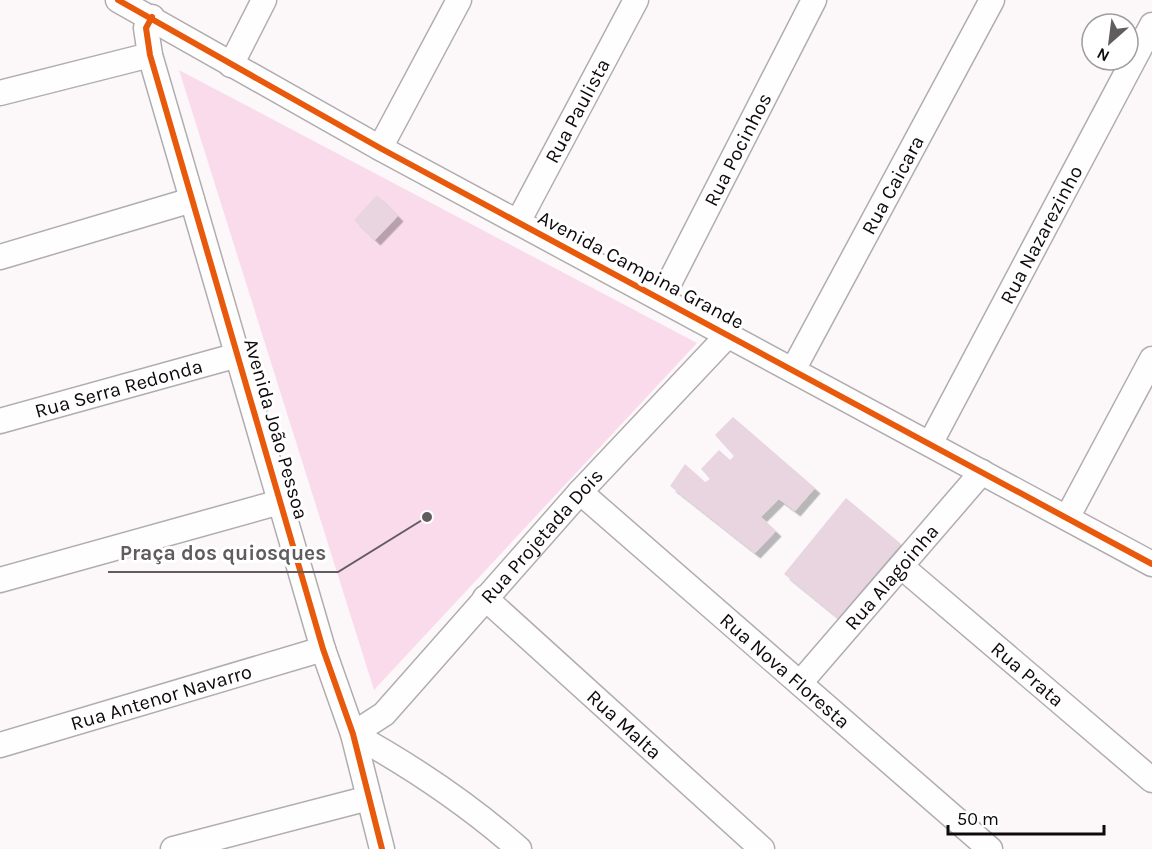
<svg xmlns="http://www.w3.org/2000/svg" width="1152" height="849" viewBox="0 0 1152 849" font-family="Karla,sans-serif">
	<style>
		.green { fill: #fadbeb }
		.building { fill: #e8d5df; filter: url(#shadow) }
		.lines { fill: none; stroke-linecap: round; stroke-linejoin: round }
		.minor-casing { stroke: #b1adaf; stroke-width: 27 }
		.minor { stroke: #fffefe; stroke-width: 24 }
		.cycleway-casing { stroke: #fff; stroke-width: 10 }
		.cycleway { stroke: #e8590c; stroke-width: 6 }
		.labels { text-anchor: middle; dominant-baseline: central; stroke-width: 6; stroke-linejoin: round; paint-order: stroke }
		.street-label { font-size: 20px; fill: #0e0a0c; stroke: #fff }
		.leader { fill: none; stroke: #615d5f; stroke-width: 2 }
		.callout-dot { fill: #615d5f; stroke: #fff; stroke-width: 2 }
		.callout-label { font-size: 21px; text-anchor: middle; font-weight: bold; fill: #615d5f; stroke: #fff; stroke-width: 6; stroke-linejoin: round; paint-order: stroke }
	</style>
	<defs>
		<filter id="shadow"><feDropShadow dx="5.5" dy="5.5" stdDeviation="0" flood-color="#0004"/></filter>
	</defs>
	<rect width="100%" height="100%" fill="#fcf8fa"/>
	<!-- green -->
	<path class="green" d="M179,70L697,343L374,690Z"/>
	<!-- building -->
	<path class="building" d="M377,195L398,216L375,240L354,220Z
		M733,417L815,488L795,511L779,499L761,517L776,531L755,553L670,486L685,464L705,482L710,479L701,469L719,450L730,460L734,456L715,435Z
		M846,498L901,544L838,618L784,574Z"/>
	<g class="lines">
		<!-- minor casing -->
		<g class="minor-casing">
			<g id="minor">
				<path d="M118,0L380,148L1152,564"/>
				<path d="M152,17L146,28L150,55L323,649L353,734L382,849"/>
				<path d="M231,65L264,0"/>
				<path d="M0,93L150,55"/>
				<path d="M380,148L459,0"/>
				<path id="s1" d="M518,222L636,0"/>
				<path d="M0,257L192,200"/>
				<path id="s2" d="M661,299L814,0"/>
				<path id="s3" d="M793,370L992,0"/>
				<path id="s4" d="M0,421L238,355"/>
				<path id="s5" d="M930,444L1152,25"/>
				<path id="s6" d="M580,492L990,849"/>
				<path d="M1067,518L1152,359"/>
				<path id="s7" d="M902,567L1152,780"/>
				<path d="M0,580L280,502"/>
				<path id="s8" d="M485,598L762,849"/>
				<path id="s9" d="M800,683L982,472"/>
				<path id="s10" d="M0,745L323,649"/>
				<path d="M173,849L369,798"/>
				<path id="s11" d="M519,849C469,805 411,766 353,734L384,714L580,492L728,335"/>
			</g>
		</g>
		<!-- minor -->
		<use href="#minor" class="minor"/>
		<!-- cycleway casing -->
		<g class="cycleway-casing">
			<path id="cycleway" d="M118,0L380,148L1152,564
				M152,17L146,28L150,55L323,649L353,734L382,849"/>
		</g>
		<!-- cycleway -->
		<use href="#cycleway" class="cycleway"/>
	</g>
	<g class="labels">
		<!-- street labels -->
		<g class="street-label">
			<text stroke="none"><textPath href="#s1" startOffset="126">Rua Paulista</textPath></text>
			<text stroke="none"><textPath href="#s2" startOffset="168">Rua Pocinhos</textPath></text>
			<text stroke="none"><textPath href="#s3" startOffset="210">Rua Caicara</textPath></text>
			<text stroke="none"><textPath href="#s5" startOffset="237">Rua Nazarezinho</textPath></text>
			<text transform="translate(641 270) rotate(28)">Avenida Campina Grande</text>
			<text stroke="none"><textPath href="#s4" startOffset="123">Rua Serra Redonda</textPath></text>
			<text transform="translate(276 429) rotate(74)">Avenida João Pessoa</text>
			<text stroke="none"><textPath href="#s11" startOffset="477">Rua Projetada Dois</textPath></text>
			<text stroke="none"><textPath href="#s9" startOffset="140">Rua Alagoinha</textPath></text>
			<text stroke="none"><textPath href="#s6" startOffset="272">Rua Nova Floresta</textPath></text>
			<text stroke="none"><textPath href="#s7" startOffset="165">Rua Prata</textPath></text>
			<text stroke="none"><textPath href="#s10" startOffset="168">Rua Antenor Navarro</textPath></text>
			<text stroke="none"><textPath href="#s8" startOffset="188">Rua Malta</textPath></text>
		</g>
	</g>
	<!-- callouts -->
	<path class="leader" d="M427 517L338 572H108"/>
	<circle class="callout-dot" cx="427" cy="517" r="6"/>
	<g class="callout-label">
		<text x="223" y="560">Praça dos quiosques</text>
	</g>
	<!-- north arrow -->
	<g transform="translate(1110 42) rotate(208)"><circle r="28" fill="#ffffff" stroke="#9f9d9e" stroke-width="1.5"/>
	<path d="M0-4.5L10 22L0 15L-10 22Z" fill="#615d5f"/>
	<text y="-9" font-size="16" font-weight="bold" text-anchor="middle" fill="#0e0a0c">N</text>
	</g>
	<!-- scale -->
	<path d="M948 825v9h156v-9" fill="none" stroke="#0e0a0c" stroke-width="3"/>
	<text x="957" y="825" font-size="18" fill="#0e0a0c" stroke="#ffffff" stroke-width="4.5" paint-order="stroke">50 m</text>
</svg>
